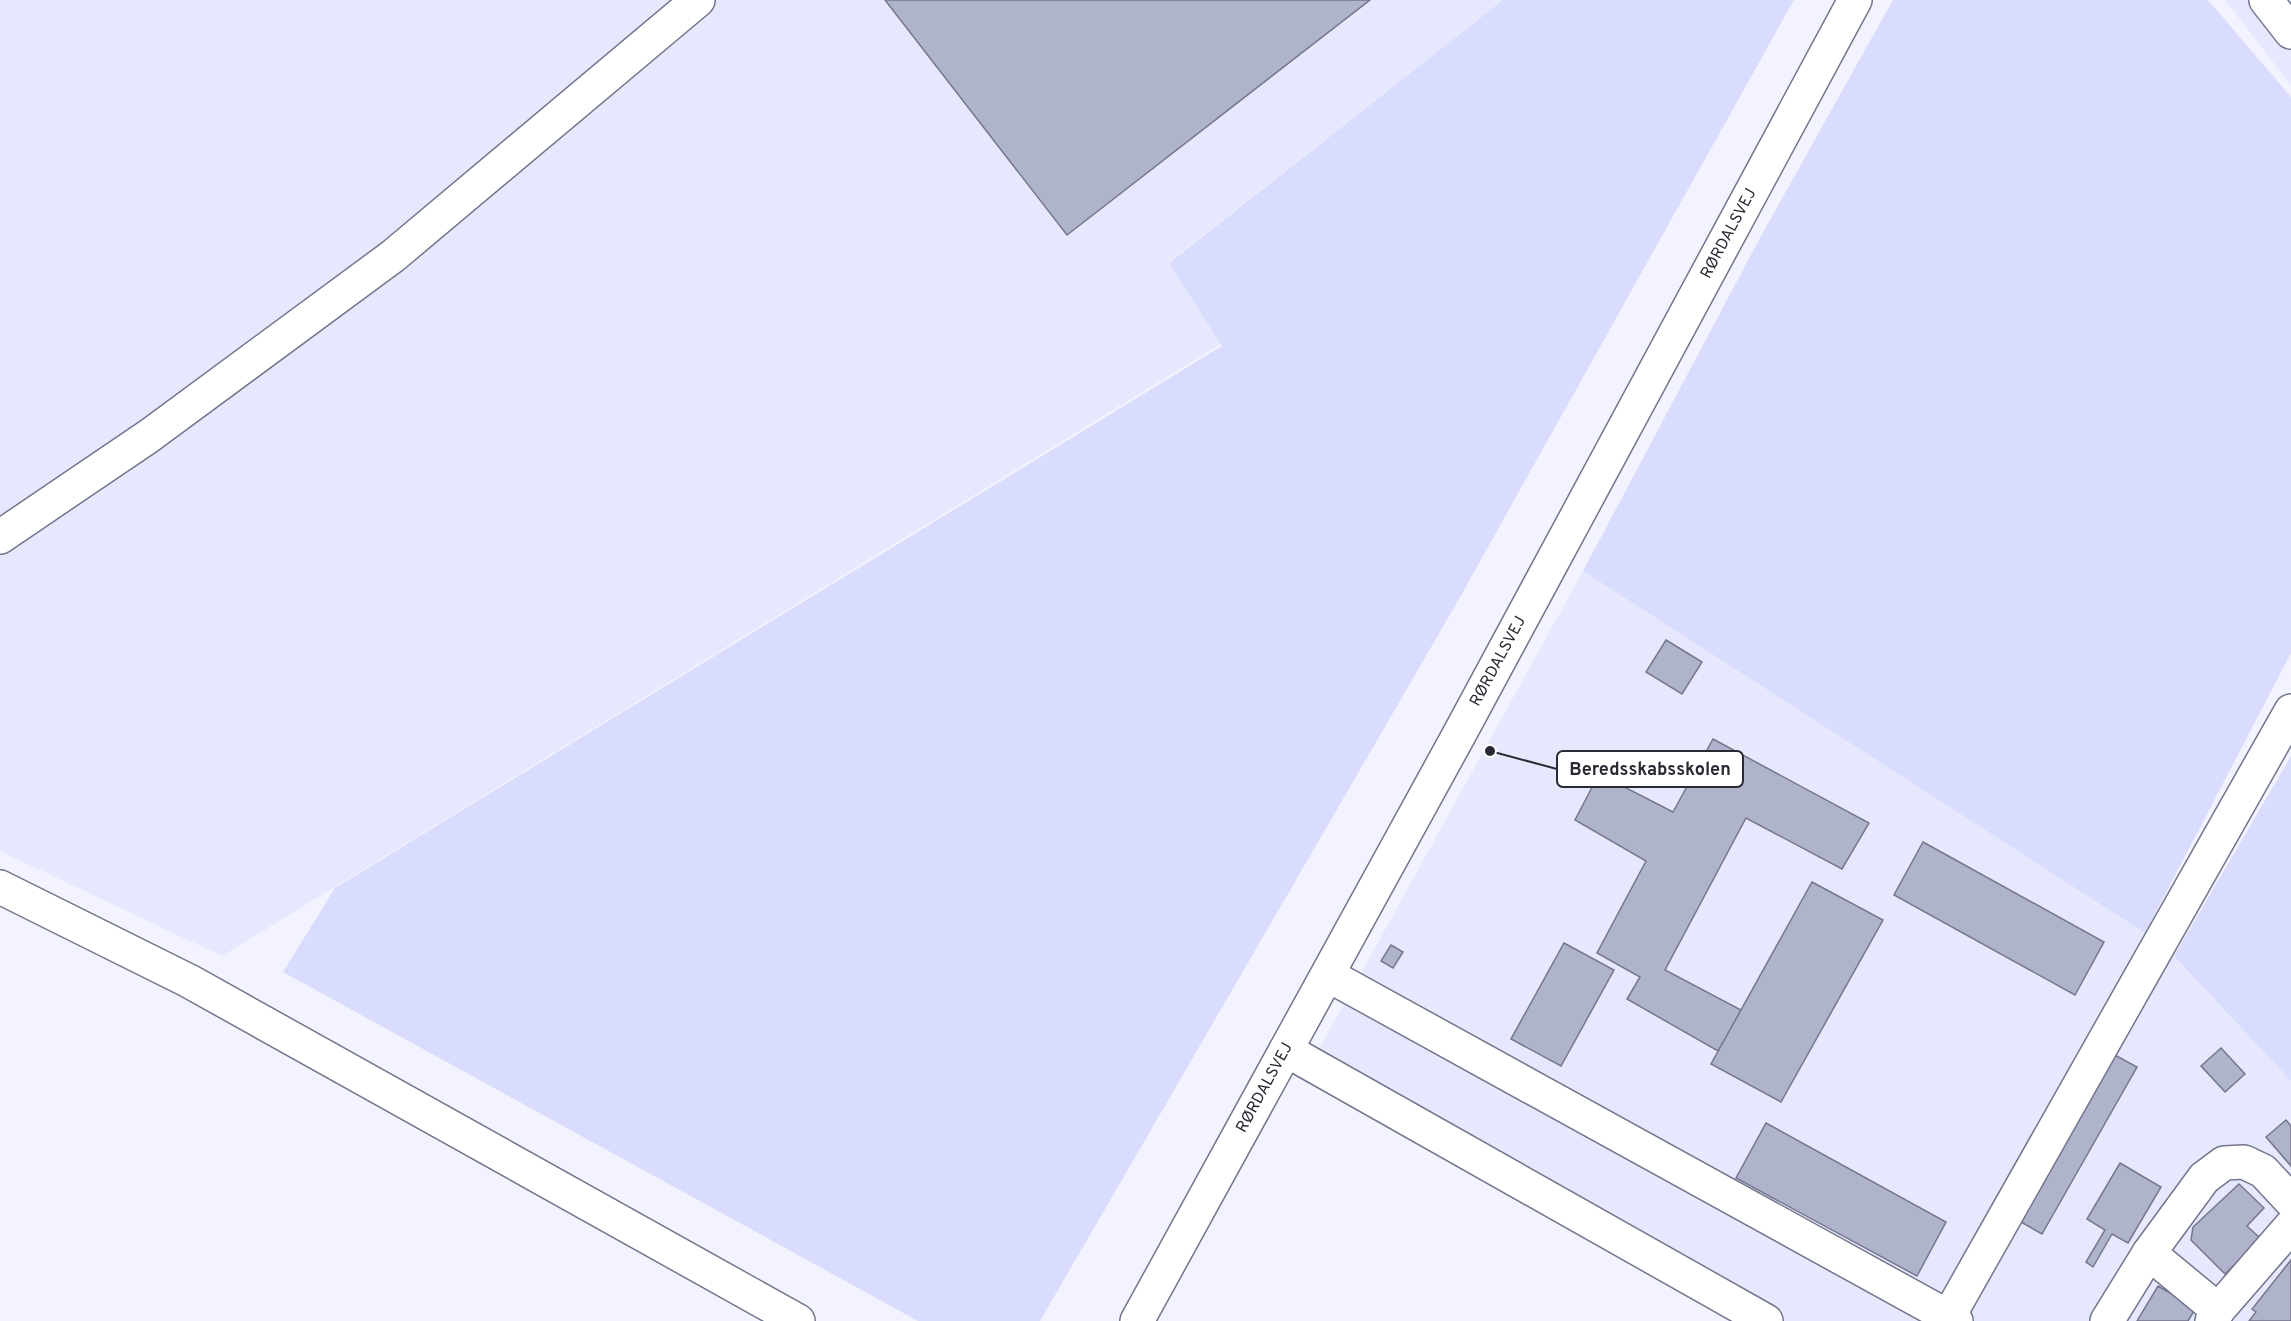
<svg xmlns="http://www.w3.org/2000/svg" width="2291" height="1321" viewBox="0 0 2291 1321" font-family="Overpass,sans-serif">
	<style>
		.built { fill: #e6e9fd }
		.green { fill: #d9dcfc }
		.building { fill: #b0b3cc; stroke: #74778e; stroke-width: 1.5 }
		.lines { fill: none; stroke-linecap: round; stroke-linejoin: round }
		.minor-casing { stroke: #72758c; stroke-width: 36 }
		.minor { stroke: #fff; stroke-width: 33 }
		.labels { text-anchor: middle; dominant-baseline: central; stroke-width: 5; stroke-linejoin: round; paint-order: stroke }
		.street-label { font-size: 16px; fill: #292a33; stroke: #fff }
		.leader { fill: none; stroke: #292a33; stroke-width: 2 }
		.callout-dot { fill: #292a33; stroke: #fff; stroke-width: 2 }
		.callout { fill: #fff; stroke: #292a33; stroke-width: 2 }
		.callout-label { font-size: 18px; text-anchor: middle; font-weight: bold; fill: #292a33 }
	</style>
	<rect width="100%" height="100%" fill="#f2f3fe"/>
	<!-- built -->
	<path class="built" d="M0,0H1503L1169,262L1232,337L222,956L0,851Z
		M2225,0H2291V85Z
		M1583,571L2145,933L2174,956L2291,1081V1321H1738L1307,1071Z"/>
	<!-- green -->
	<path class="green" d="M1503,0H1794L1455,606L1040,1321H918L283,972L335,888L1222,346L1169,263Z
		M1893,0H2208L2291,97V653L2145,933L1583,571L1761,236Z
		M2291,756V1081L2174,956Z"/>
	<!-- building -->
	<path class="building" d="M885,0H1370L1067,235Z
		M1666,640L1702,662L1682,694L1646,672Z
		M1713,739L1869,823L1842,869L1746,818L1665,970L1741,1010L1718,1051L1627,999L1640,977L1597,953L1646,861L1575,820L1599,774L1673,812Z
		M1923,842L2104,942L2075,995L1894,895Z
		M1812,882L1883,920L1781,1102L1711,1064Z
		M1564,943L1614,970L1561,1066L1511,1039Z
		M1391,945L1403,952L1393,968L1381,961Z
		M2102,1048L2137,1067L2042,1234L2014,1218Z
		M2221,1048L2245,1074L2225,1092L2201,1066Z
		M2286,1120L2291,1126V1166L2266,1137Z
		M1766,1123L1946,1222L1917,1276L1736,1178Z
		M2120,1163L2161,1187L2128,1243L2112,1234L2093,1267L2086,1262L2105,1230L2087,1219Z
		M2239,1184L2264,1208L2247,1226L2261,1239L2225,1274L2191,1240L2193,1227Z
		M2291,1260V1321H2249L2256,1312L2252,1309Z
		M2158,1286L2196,1308L2188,1321H2137Z"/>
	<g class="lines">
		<!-- minor casing -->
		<g class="minor-casing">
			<g id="minor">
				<path d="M2266,0L2291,32"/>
				<path d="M0,537L149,436L393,256L698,0"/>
				<path d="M0,887L189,981L798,1321"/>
				<path d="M1328,975L1956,1321"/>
				<path d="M1286,1050L1766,1321"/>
				<path d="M2149,1253L2218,1310"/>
				<path id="s1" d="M1137,1321L1460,733L1855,0"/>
				<path d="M1946,1321L2291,711"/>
				<path d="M2107,1321L2149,1253L2204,1178L2224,1163L2244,1162L2263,1171L2291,1201"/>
				<path d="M2212,1321L2218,1310L2291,1226"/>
			</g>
		</g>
		<!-- minor -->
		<use href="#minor" class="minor"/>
	</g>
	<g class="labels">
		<!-- street labels -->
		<g class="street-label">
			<text stroke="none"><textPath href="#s1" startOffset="1238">RØRDALSVEJ</textPath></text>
			<text stroke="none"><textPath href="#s1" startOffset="752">RØRDALSVEJ</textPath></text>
			<text stroke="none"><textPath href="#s1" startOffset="266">RØRDALSVEJ</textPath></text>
		</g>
	</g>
	<!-- callouts -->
	<path class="leader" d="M1490 751L1557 769"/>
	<circle class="callout-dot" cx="1490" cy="751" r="6"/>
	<rect class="callout" x="1557" y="751" width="186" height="36" rx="6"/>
	<g class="callout-label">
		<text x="1650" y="775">Beredsskabsskolen</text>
	</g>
</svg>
